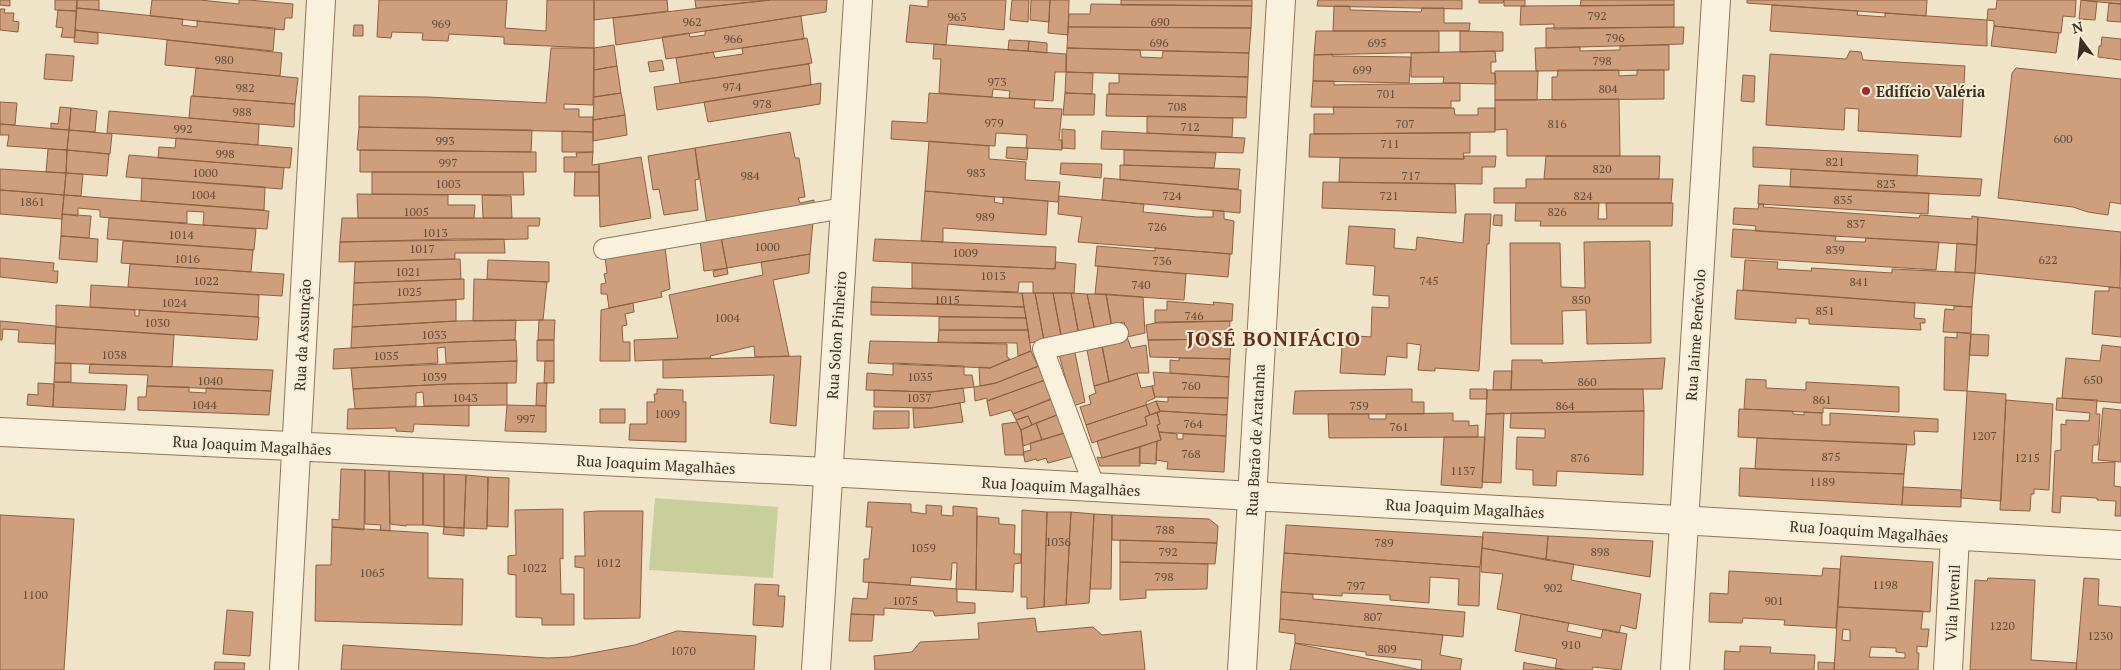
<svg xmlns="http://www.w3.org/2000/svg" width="2121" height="670" viewBox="0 0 2121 670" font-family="'PT Serif',serif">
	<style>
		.green { fill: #c9cf9b }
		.building { fill: #cf9f7d; stroke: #8d5f41; fill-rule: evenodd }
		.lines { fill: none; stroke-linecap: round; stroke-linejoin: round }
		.service-casing { stroke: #8d765c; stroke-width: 22 }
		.minor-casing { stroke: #8d765c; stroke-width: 30 }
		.tertiary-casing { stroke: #8d765c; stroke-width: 30 }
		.service { stroke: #faf1dc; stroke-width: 20 }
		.minor { stroke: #faf1dc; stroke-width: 28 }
		.tertiary { stroke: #faf1dc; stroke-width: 28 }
		.poi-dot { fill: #9e2a2b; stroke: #f7eed8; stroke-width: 2 }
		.labels { text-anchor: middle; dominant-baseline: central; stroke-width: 4; stroke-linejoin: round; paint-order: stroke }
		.number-label { font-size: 12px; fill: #624a37 }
		.poi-label { font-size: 15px; font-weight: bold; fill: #3d2e20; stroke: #f7eed8; text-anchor: start }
		.street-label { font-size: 15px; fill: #3d2e20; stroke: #f7eed8 }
		.district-label { font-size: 20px; font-weight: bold; letter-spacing: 1px; fill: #6b2e1e; stroke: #f7eed8 }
	</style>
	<rect width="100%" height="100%" fill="#f0e4c8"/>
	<!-- green -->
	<path class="green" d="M655,498L778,507L773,578L649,570Z"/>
	<!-- building -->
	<path class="building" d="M0,0H10V6L0,5Z
		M55,0H77L76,11L55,10Z
		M77,0H99V10L77,8Z
		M152,0H200L239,4V0H249L293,4L292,18H285L284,30L150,16Z
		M379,0H507L505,28L546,31L547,0H594V48L504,44V37L449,34L448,41L422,40L423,33L392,32L391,38L377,37Z
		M594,0H667L668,11L594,20Z
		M695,0H770L696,8Z
		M770,0H827L826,12L616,45L613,18Z
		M928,0H1006L1004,30L948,24L946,45L906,42L910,5L928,7Z
		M1012,0H1029L1028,22L1010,20Z
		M1031,0H1050L1049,22L1030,20Z
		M1050,0H1069L1068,35L1048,33Z
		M1121,0H1252V6L1121,5Z
		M1318,0H1462V9L1317,6Z
		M1479,0H1504L1503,3H1479Z
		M1504,0H1525V6H1504Z
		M1581,0H1674V5L1580,6Z
		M1747,0H1927L1926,16L1747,3Z
		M1997,0H2076L2075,17L2063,16L2061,33L1994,26V21L1987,20L1988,9H1996Z
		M2081,0L2097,2L2095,20L2079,19Z
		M2082,0H2121V4L2099,2Z
		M2109,3L2121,4V22L2107,21Z
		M1091,4L1252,6L1251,28L1068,27L1069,14H1090Z
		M1674,5V27L1554,29V24L1520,25L1521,6Z
		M1772,5L1858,11L1857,15L1885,17V13L1987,20V46L1770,31Z
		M1334,6H1350V10L1421,12L1422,8H1444V23H1470L1469,31H1333Z
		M77,8L183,19L182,25L197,27V21L275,28L273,51L75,30Z
		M0,9H5L4,13H14L13,21L19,22L18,32L0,30Z
		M58,10L76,11L75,38L61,37L63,28L56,27Z
		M801,16L804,39L666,59L662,37L689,33L690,37L705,35V31Z
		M354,25H363V36H353Z
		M1994,26L2059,33L2056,53L1991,46Z
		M1068,27H1084L1251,28L1249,53L1067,48Z
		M1684,27L1683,44L1546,48V28Z
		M75,30L98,33V44L74,42Z
		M1316,31H1439V52L1314,55Z
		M1460,31L1503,32V51L1460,52Z
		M2102,37L2121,39V60L2098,57L2099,46H2101Z
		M807,38L812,63L680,83L676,58L713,52L715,58L743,54L742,48Z
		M167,40L282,53L280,76L165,65Z
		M1009,40L1029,41L1028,51L1008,50Z
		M1029,41L1047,43V53L1028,51Z
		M934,44L1066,54V72H1055L1053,101L1009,98L1010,91L993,89L992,97L939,93L941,59H933Z
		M614,45L617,66L594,70V48Z
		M1669,45V70L1536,71L1535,48L1580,47V51L1620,50V46Z
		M551,48H594L593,105L564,104V109H579V117H593V132L359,127V96L427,97L546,103Z
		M1067,48L1140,50L1141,57L1162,58L1163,51L1249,53L1248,77L1066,72Z
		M1495,51L1496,62H1491V73H1495L1496,84L1443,83L1444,77H1411V53Z
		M1850,51L1861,52L1863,60L1965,66L1961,137L1858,131L1859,109L1845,108L1844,130L1766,125L1770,54L1846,59Z
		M46,54L74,56L72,81L44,79Z
		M1333,54L1332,56L1411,57L1409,83L1313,81L1314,55Z
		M662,60L664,70L650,72L648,62Z
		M809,64L811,85L657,110L654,87Z
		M617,66L621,93L594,97V70Z
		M196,68L298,78L295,104L193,96Z
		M2016,68L2121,79V204L2110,202L2108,215L2088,212L2073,207L1998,198L2012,73Z
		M1558,70H1619V76L1637,75V70H1664V99L1552,100V77H1557Z
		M1495,71H1538L1537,100H1495Z
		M1066,72L1093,73L1092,94L1065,93Z
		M1119,74L1248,77L1247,97L1109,94V83H1119Z
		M1743,75L1755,76L1754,102L1741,101Z
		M1313,81H1334V85L1460,83V101H1451V108L1311,107Z
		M821,83L820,104L708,122L704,102Z
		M621,93L625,115L593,120L594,97Z
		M929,93L1035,100L1034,108L1062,109L1059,140H1062V150L1026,148L1027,135L996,133L995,146L891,139L892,121L927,123Z
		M1065,93L1095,94L1094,115H1063Z
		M1107,94L1247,97L1246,118L1106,116Z
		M191,96L295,104L294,127L189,118Z
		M1619,99L1620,156H1507V129L1495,130V100Z
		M0,102L17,103L15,125L0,124Z
		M60,107L71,108L69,130L51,129V123L58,124Z
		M1333,107L1454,108L1455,115H1478V108H1495V132L1314,134V114H1334Z
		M71,108L97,111L95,132L69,130Z
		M109,111L259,124L258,145L107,133Z
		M625,115L627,135L593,141V120Z
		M1147,116L1233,118L1232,137L1147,133Z
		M0,124L69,130L67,150L7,146L9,135H0Z
		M359,127L532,130L531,152L357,150Z
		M1062,129L1075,130V149L1062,148Z
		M69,130L112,134L110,154L67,150Z
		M562,131L593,132V152H562Z
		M1102,131L1245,138L1243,153L1101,149Z
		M790,132L795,158H799L805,197L798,198L800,203L814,200V209L707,225L695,148Z
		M1470,133V153H1463L1464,159L1309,157L1310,134Z
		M176,138L292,148L290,168L158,158L159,147L175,148Z
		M929,141L989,146V159L1026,162L1025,180L1060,182L1058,202L925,191Z
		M1007,147L1028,148L1027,160L1006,158Z
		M1753,147L1918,155L1917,176L1753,167Z
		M695,148L699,179L695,180L698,210L664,215L659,189L653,190L648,156Z
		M48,149L67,150L66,173L46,172Z
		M67,150L109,154L107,176L66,173Z
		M360,150L536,152V172H360Z
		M1124,150L1216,153L1214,168L1124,165Z
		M593,152L592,165L599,164V172H564V157H577L576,153Z
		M129,155L284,168L282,189L126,177Z
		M1464,156H1496L1495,167H1482V184L1339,182L1340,158L1464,159Z
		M1546,156H1660L1659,179H1544Z
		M641,157L651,218L600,227L599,164Z
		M1061,163L1102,164L1101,178L1060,174Z
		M1120,165L1240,169L1238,189L1120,180Z
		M0,169L66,173L64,195L0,190Z
		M1791,169L1982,179L1980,196L1790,187Z
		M372,172H523L524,195L372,194Z
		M575,172H599V196H574Z
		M66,173L83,174L81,196L64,195Z
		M142,178L265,187L264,210L141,201Z
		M1104,178L1241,190L1240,213L1102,200Z
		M1526,179H1673L1671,203H1494V188H1526Z
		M1323,182L1455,184L1456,213L1322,208Z
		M1759,185L1929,193L1928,214L1758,204Z
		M0,190L64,195L62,219L0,214Z
		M925,191L995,197L994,202L1003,204V197L1048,201L1046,235L943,228V242L921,241Z
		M357,194L448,195V205H475L474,218H358Z
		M64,195L269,211L267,229L203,225L204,212L187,211V223L100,217V210L78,208V216L62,214Z
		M482,195L511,196L512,218H483Z
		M1059,196L1144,204L1143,212L1197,217H1213V210L1224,211V219L1234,221L1232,254L1078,242L1082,217L1058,214Z
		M1516,203H1599L1598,219H1607L1606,203H1673L1672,226H1540L1541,221H1515Z
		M1759,204H1764L1763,207L1919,218L1920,215L1972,219V216L1978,217L1977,245L1755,231L1756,226L1733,224L1734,208L1758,209Z
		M62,214L91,216L89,238L61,236Z
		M1465,214H1491L1489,244H1487L1479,371L1435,368V371L1418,370L1421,345L1407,343V358L1387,356L1385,375L1340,373L1343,335L1371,337L1372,307L1389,308V296L1373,295L1375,266L1346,264L1349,226L1395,229L1394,248L1416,250L1417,237L1463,243Z
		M1494,215H1502V226L1493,225Z
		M1978,217L2121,232L2120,288L1975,273Z
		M109,218L256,229L254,250L107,239Z
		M342,218H540L539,226H528V239L340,242Z
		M813,222L810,254L727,268L721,237Z
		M1733,229L1836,236L1835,241L1865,242L1866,238L1939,242L1936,270L1731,257Z
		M61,236L98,239L97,262L59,259Z
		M721,237L727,268L704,271L700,240Z
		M456,239H504L505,253H455V259L339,262L340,242Z
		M875,239L1056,247L1055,269L873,261Z
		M123,241L253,250L251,272L121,263Z
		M1650,241L1651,343L1587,344L1586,310L1562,311L1563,344H1511L1510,243H1560L1561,287L1585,288L1584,242Z
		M1957,243L1977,245L1975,273L1955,272Z
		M1097,246L1155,251V248L1230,254L1228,277L1095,266Z
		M665,247L670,289L661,292L662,297L609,308L607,294H601V284L606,283L604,274L607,273L605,257Z
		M810,254L809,273L773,280L789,356L755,357L754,346L710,356L711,358L635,361L634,340L678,338L669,295L763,275L761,262Z
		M0,258L54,263L53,271H58L57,283L0,277Z
		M460,259L461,279L354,283L355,262Z
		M488,260L549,262V282L487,279Z
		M1745,260L1778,262L1777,269L1812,271L1811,268L1892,273V269L1975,273L1972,307L1743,290Z
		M1056,262L1076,264L1074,293H1033V282H1019L1018,292L912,288V263L1055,269Z
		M130,264L284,274L282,296L128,287Z
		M1098,266L1186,274L1184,300L1095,294Z
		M727,268L728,274L714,277L713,271Z
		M464,279V299L353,305L354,283Z
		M474,279L547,282L543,320L473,321Z
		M91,285L259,295L258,317L90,307Z
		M872,287L1022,293L1024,307L871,302Z
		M2109,287L2121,288V337L2092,334L2095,291H2109Z
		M1737,290L1915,303L1914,318L1925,319V323H1920L1921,330L1809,324V319L1796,318V323L1735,319Z
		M1022,293H1035L1044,340L1030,343Z
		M1035,293H1053L1062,342L1044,340Z
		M1053,293H1071L1079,335L1062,339Z
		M1071,293L1087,294L1095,331L1079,335Z
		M1087,294H1106L1112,326L1095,331Z
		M1106,294L1143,297L1145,333L1127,337L1124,322L1111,324Z
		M456,300V321L352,327L353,305Z
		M1167,301L1214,305L1213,302L1233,304L1232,321L1155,323V310H1167Z
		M871,302L1024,307L1026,318L871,315Z
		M633,303L634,312L625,314L627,325L622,326L623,342H630V361H600L601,310Z
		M56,305L135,310V316H139V310L259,317L257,340L56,327Z
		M1954,306L1972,307L1971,333L1943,332L1945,309L1954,310Z
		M939,317L1026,318L1028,330H939Z
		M516,320L515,340L454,342L351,348L352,327L456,321Z
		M539,320H555L554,340H538Z
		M0,321L56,326L55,344L18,342L19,330L3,329L2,340H0Z
		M1230,321L1229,339L1148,340L1146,325L1159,322Z
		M56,327L174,335L172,367L55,363Z
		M939,330H1028L1031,351L1018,356L1017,343L938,342Z
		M1957,332L1971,334L1967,391L1944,390L1945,337L1957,338Z
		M1971,334L1989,335L1988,356L1969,355Z
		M1127,337L1131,348L1146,345L1149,373H1137L1109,382L1101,339Z
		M1231,339L1230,359L1150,357L1148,340Z
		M516,340L517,361L446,363L445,347L437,348L438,363L333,369L334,349L454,342Z
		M537,340H554V361H537Z
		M870,341L1007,344V357L1010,359L990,368L868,363Z
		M1101,342L1109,382L1094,386L1086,345Z
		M2102,345L2121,347V403L2062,398L2066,358L2100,361Z
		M1074,348L1085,402L1070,407L1068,387L1058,351Z
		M1031,351L1038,366L996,383L980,386L979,367L990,368Z
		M801,356L796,426L770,423L774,375L663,378V360Z
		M1179,358L1230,359L1229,377L1170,373V360L1179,361Z
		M1665,358L1662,389L1511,390L1512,360H1542V363Z
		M517,361L516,383L448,384L353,389L351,368Z
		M545,361H554V383H544Z
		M55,363H71V382H54Z
		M893,363L964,366V375H972L974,387L931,392L866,390L867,373L893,375Z
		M90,364L273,370L271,391L147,386L148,375L89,373Z
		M1039,366L1045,380L987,401V398L975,401L974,387L996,383Z
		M1494,371H1512L1511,390H1493Z
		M1153,372L1229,377L1228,398L1155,397L1152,386L1155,385Z
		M1137,373L1141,388L1152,386L1155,398L1146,402V405L1086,425L1080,407L1091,404L1089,396L1096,393L1094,386Z
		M1746,379L1766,380V388L1806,390V382L1899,387V412L1823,408V413L1744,409Z
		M1045,380L1055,398L1013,414L1011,410L990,416L987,401Z
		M54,382L127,385L125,410L53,407Z
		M38,383L54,384L53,407L27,405L28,394L38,395Z
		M507,383V405L424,406L423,392L416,393V406L355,409L353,389L448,384Z
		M537,383H547L546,406L536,405Z
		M147,386L189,387V392L206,393V388L271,391L269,415L138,410V397H146Z
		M963,388L965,402L931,408L874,407V390L931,392Z
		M657,389L683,390V402H686V442L629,440L630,424H647V402H655L654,394H657Z
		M1412,389V402H1424V414H1293L1295,391Z
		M1470,389H1487V399H1470Z
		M1609,389H1643L1644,411L1486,414L1487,390Z
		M1967,391L2006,394L2001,501L1961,498Z
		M1058,396L1062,413L1032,425L1028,416L1016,420L1013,414Z
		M1168,397L1228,398L1227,415L1160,411L1156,401L1168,402Z
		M2057,398L2097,400L2096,414H2100L2098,445H2093L2092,463L2115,462L2114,486L2121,487V516H2115L2116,501L2097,500V498L2061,496L2060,513L2052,512L2055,451L2061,450V424L2066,425V420L2089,421L2090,413L2056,410Z
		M2006,400L2053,404L2049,490L2034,489V494H2031L2030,511L2000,510Z
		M1156,401L1160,412L1150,415L1146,405Z
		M960,403L963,422L914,428L913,408H931Z
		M469,405V426L414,424L413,432L396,431V428L347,429L348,409Z
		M507,405L546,406V432L505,431Z
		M1146,405L1150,415L1145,417L1147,425L1092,443L1086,425Z
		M2103,408L2121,410V462L2098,460Z
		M600,409H625V423H600Z
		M1739,409L1793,411V414L1804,415V412L1822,413V425H1830V413L1938,419V432L1914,431L1915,444L1914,445L1738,437Z
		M874,411H909V428L873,429Z
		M1160,411L1227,415L1226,436L1159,432L1157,425L1160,424L1157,412Z
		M1644,411L1643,475L1557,471L1556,486L1533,485V470L1516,469L1517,437L1545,438V429L1510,428L1511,413Z
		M1157,412L1160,424L1157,425L1161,440L1102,458L1097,441L1147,425L1145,417Z
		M1062,413L1068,432L1042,440L1036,423Z
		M1453,413V421H1469V426L1478,425V437L1329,438L1328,414H1369V419H1386V414Z
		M1504,413L1501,483L1482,482L1486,414Z
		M1028,416L1032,425L1021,430L1016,420Z
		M1017,422L1021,430L1024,455H1005L1002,424Z
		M1036,423L1042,440L1023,446L1021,430Z
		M1071,431L1078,455L1048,463L1046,458L1037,461L1036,459L1025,462L1023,452L1031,450L1030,443Z
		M1159,432L1177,434V439H1183V434L1226,436L1224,472L1167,469L1168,462L1156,460L1157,441L1161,440Z
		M1444,437H1485L1482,488L1441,485Z
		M1757,438L1907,444L1904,474L1755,469Z
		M1157,441L1156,464L1139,463L1140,447Z
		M1140,447V466H1100L1097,457L1102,458Z
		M1740,468L1904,474L1902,505L1739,496Z
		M341,469L365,470L364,530L332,527V519L339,520Z
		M365,470L389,471L390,531L380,530L381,525L365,524Z
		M389,471L423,473V525H406V526L390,524Z
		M423,473L444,474V527L423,525Z
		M444,474L466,475L464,528L444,527Z
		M466,475L488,477L487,529L464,528Z
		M488,477L509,478L508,527L487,526Z
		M1903,487L1961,490V507L1902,505Z
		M868,502L911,504V512L926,514V505L942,506L941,515L953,516V506L977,508L976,590L956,589L957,563H952L951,580L911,577L910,585L863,582L864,559H869L872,527H866Z
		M563,509V559L560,558L561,594H574V625H542V618L516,617V575L508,574V556L516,555L515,510Z
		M1022,510L1047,512L1044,607L1027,609V597H1021Z
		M598,511H643L640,618L584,619V568L575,567V556H585L584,512Z
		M1047,512H1071L1066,605L1044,607Z
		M1071,512L1094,514L1090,589L1089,603L1066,605Z
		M1094,514L1112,515L1111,589H1090Z
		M0,515L74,519L64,670H0Z
		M1112,515L1209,519L1218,526L1217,543L1112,540Z
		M977,516L999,518V524L1015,525L1014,554H1021V563L1014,564L1013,592L976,590Z
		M1286,525L1483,537L1480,567L1284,553Z
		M332,527L428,533V578L463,579L462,625L315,621L316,565H331Z
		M444,527L464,528V536L443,534Z
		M1483,532L1548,536L1546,560L1482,548Z
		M1548,536L1653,541L1650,577L1546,560Z
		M1120,540L1217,543L1215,564L1120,562Z
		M1482,548L1574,564L1571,580L1641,594L1636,629L1621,625L1619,633L1497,609L1503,574L1481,572Z
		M1284,553L1480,567L1479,606L1458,605L1459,579L1430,577L1429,603L1390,600V595L1342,593V596L1281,592Z
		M1841,556L1933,562L1930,612L1838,607Z
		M1120,562L1208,564L1207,589L1146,590V598L1120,600Z
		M1823,568L1840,569L1836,628L1784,625L1785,620L1743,618L1742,623L1709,622L1710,593L1728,594L1729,571L1822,576Z
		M1988,578L2035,580L2031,660L2077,663L2076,670H1970L1975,580L1987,581Z
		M2084,578L2099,579L2098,605L2121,607V670H2076Z
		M869,582L957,589V602L975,603V613L935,616L933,611L884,608V615L851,614L853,598L867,599Z
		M755,584L779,585L778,596H785L783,627L753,625Z
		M1281,592L1313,594V599L1465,612L1463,637L1280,619Z
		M1838,607L1923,611L1921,629H1929L1927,647L1917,646V653H1919L1918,670H1834ZM1843,629L1850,630V641L1842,640ZM1871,647L1896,648V652L1905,653V658L1869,657Z
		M227,610L253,612L250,656L223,654Z
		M851,614L874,615L872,641H849Z
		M1521,614L1569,623L1567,631L1601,638L1603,629L1627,634L1621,670L1593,667L1592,670H1566L1555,668L1557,659L1515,651Z
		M1035,618L1037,632L1093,627L1102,635L1141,631L1145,670H875L874,656L912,652L920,642L979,639L978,623Z
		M1280,619L1443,635L1440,655L1462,659L1460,670H1421L1422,660L1366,655V652L1295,643V634L1279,632Z
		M677,631L756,636L754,670H341L343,645L548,658L570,657L635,645Z
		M1295,643L1298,644L1421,670H1290Z
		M1740,646L1771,647L1770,653L1815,655L1814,670H1724L1725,651L1740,652Z
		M215,662L245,663L244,670H214Z
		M1524,662L1526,663L1566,670H1523Z
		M1818,662L1835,663L1834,670H1818Z"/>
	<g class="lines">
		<!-- service casing -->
		<g class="service-casing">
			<path id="service" d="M604,249L844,208
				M1095,488L1043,349L1118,333"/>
		</g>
		<!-- minor casing -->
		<g class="minor-casing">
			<path id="minor" d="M0,432L827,472L2121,545
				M284,670L321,0
				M816,670L858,0
				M1948,670L1955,536"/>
		</g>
		<!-- tertiary casing -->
		<g class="tertiary-casing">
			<path id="tertiary" d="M1242,670L1281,0
				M1675,670L1716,0"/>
		</g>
		<!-- service -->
		<use href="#service" class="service"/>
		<!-- minor -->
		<use href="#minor" class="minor"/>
		<!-- tertiary -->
		<use href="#tertiary" class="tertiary"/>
	</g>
	<!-- markers -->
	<circle class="poi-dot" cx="1866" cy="91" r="5"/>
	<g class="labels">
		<!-- number labels -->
		<g class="number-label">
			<text x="1597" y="15">792</text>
			<text x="957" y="16">963</text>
			<text x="692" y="21">962</text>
			<text x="1160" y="21">690</text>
			<text x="441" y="23">969</text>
			<text x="1615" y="37">796</text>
			<text x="733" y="38">966</text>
			<text x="1159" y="42">696</text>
			<text x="1377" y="42">695</text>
			<text x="224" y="59">980</text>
			<text x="1602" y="60">798</text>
			<text x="1362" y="69">699</text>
			<text x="997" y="81">973</text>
			<text x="732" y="86">974</text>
			<text x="245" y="87">982</text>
			<text x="1608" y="88">804</text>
			<text x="1386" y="93">701</text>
			<text x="762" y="103">978</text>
			<text x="1177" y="106">708</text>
			<text x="242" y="111">988</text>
			<text x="994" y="122">979</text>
			<text x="1405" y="123">707</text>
			<text x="1557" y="123">816</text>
			<text x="1190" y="126">712</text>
			<text x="183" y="128">992</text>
			<text x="2063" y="138">600</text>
			<text x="445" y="140">993</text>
			<text x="1390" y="143">711</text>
			<text x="225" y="153">998</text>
			<text x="1835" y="161">821</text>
			<text x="448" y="162">997</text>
			<text x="1602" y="168">820</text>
			<text x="205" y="172">1000</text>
			<text x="976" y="172">983</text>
			<text x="750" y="175">984</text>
			<text x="1411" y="175">717</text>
			<text x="448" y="183">1003</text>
			<text x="1886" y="183">823</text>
			<text x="203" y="194">1004</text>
			<text x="1172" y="195">724</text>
			<text x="1389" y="195">721</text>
			<text x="1583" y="195">824</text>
			<text x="1843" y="199">835</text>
			<text x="32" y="201">1861</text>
			<text x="416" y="211">1005</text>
			<text x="1557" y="211">826</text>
			<text x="985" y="216">989</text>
			<text x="1856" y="223">837</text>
			<text x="1157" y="226">726</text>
			<text x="435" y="232">1013</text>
			<text x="181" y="234">1014</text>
			<text x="767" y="246">1000</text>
			<text x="422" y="248">1017</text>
			<text x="1835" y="249">839</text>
			<text x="965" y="252">1009</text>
			<text x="187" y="258">1016</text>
			<text x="2048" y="259">622</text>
			<text x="1162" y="260">736</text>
			<text x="408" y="271">1021</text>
			<text x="993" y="275">1013</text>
			<text x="206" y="280">1022</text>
			<text x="1429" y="280">745</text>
			<text x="1859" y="281">841</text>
			<text x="1141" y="284">740</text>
			<text x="409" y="291">1025</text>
			<text x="947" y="299">1015</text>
			<text x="1581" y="299">850</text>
			<text x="174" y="302">1024</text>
			<text x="1825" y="310">851</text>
			<text x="1194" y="315">746</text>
			<text x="727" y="317">1004</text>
			<text x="157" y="322">1030</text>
			<text x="434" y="334">1033</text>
			<text x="114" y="354">1038</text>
			<text x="386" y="355">1035</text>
			<text x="434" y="376">1039</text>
			<text x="920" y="376">1035</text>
			<text x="2093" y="379">650</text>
			<text x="210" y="380">1040</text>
			<text x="1587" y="381">860</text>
			<text x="1191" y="385">760</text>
			<text x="465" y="397">1043</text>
			<text x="919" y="397">1037</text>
			<text x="1822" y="399">861</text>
			<text x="204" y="404">1044</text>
			<text x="1359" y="405">759</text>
			<text x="1565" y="405">864</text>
			<text x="667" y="413">1009</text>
			<text x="526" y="418">997</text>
			<text x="1193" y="423">764</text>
			<text x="1399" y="426">761</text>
			<text x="1984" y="435">1207</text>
			<text x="1191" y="453">768</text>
			<text x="1831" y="456">875</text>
			<text x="1580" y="457">876</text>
			<text x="2027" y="457">1215</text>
			<text x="1463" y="470">1137</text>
			<text x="1822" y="481">1189</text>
			<text x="1165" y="529">788</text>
			<text x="1058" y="541">1036</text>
			<text x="1384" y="542">789</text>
			<text x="923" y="547">1059</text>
			<text x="1168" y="551">792</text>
			<text x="1600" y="551">898</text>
			<text x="608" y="562">1012</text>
			<text x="534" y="567">1022</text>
			<text x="372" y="572">1065</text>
			<text x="1164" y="576">798</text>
			<text x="1885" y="584">1198</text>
			<text x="1356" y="585">797</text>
			<text x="1553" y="587">902</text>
			<text x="35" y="594">1100</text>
			<text x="905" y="600">1075</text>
			<text x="1774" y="600">901</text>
			<text x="1373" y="616">807</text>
			<text x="2002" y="625">1220</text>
			<text x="2100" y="635">1230</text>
			<text x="1571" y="644">910</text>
			<text x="1387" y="648">809</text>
			<text x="683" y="650">1070</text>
		</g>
		<!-- poi labels -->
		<g class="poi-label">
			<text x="1876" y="91">Edifício Valéria</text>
		</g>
		<!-- street labels -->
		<g class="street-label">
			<text transform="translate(302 335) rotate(-87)">Rua da Assunção</text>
			<text transform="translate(836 335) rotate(-86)">Rua Solon Pinheiro</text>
			<text transform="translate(1695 335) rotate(-86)">Rua Jaime Benévolo</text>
			<text transform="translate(1255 440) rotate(-87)">Rua Barão de Aratanha</text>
			<text transform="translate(252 445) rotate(3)">Rua Joaquim Magalhães</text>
			<text transform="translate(656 464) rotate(3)">Rua Joaquim Magalhães</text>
			<text transform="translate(1061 486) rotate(3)">Rua Joaquim Magalhães</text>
			<text transform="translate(1465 508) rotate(3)">Rua Joaquim Magalhães</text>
			<text transform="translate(1869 531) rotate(4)">Rua Joaquim Magalhães</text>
			<text transform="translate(1952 603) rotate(-87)">Vila Juvenil</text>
		</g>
		<!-- district labels -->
		<g class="district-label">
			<text x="1274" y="338">JOSÉ BONIFÁCIO</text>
		</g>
	</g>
	<!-- north arrow -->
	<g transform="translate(2081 40) rotate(345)" stroke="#f7eed8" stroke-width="4" paint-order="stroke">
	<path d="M0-4L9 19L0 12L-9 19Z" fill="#3d2e20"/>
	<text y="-8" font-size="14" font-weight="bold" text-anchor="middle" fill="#3d2e20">N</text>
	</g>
</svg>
